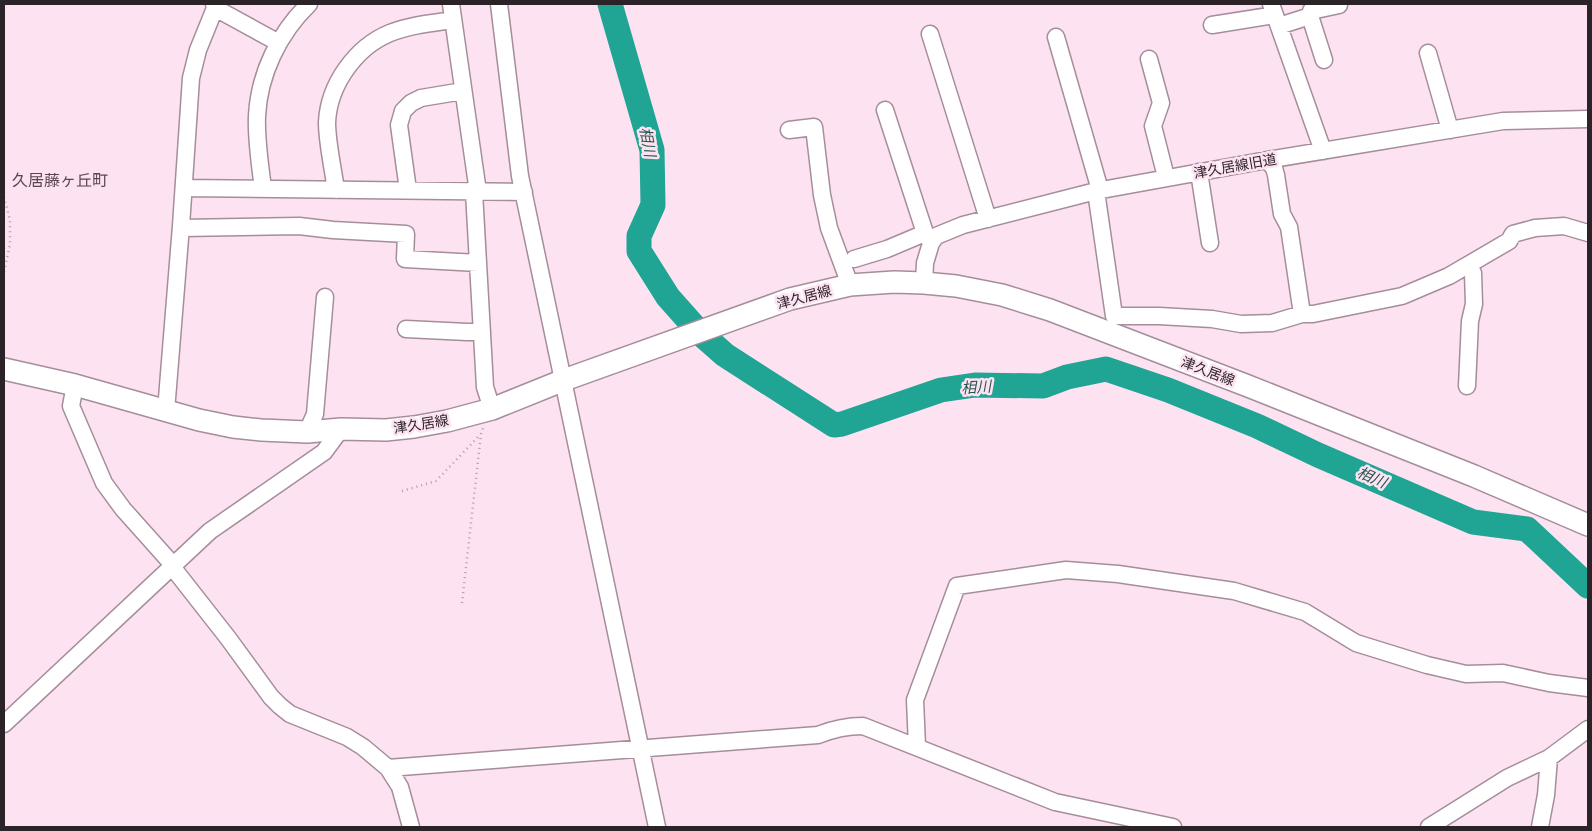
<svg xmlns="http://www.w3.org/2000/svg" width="1592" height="831" viewBox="0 0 1592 831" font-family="'Asap Condensed','Noto Sans JP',sans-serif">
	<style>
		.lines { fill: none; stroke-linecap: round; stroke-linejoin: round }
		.river { stroke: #20a494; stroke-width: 25 }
		.minor-casing { stroke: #a58d9b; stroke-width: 19 }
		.major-casing { stroke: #a58d9b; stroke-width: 24 }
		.path { stroke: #b19da9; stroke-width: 2.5; stroke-dasharray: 1 4; stroke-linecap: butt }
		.minor { stroke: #fff; stroke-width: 16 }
		.major { stroke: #fff; stroke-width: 21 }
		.labels { text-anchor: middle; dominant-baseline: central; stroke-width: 5; stroke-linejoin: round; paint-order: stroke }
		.street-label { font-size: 14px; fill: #2c2329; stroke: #fde3f2 }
		.water-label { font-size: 15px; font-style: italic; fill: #265850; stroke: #fde3f2 }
		.quarter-label { font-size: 16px; fill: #5b4652; stroke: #fde3f2 }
	</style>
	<rect width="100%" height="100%" fill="#fde3f2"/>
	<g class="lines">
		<!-- river -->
		<path class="river" d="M610,4L652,150L653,205L639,236V251L668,297L700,333L725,355L834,425L842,424L941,390L975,385L1043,386L1067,377L1106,369L1168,390L1257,426L1318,455L1473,522L1527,529L1588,586"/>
		<!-- minor casing -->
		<g class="minor-casing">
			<path id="minor" d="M214,4L215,8L279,43
				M451,4L478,192
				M499,4L520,176L657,827
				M1271,4L1323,151
				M1310,16L1311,11L1339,5
				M1212,25L1275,15
				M1279,26L1310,16L1324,60
				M930,34L988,219
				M1056,37L1100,190
				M1428,53L1450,130
				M1149,59L1161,103L1153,126L1166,177
				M885,110L925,233L931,243
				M789,130L814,127L822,195L829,228L850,285
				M1267,160L1274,168L1276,175L1282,214L1289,227L1302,314
				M1199,172L1210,243
				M184,188L524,192
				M263,188C260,165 256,140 257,116C259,74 279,33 309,4
				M336,190C333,168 327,143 327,122C329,84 356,47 390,33C410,25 432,23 453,20
				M408,190L399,125L403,111L411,103L421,98L463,91
				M1096,191L1114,316H1159L1212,319L1241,324L1272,323L1302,314H1313L1402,296L1449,276L1509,241L1513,234L1535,228L1564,226L1588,233
				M474,192L485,387L492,409
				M181,228L299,226L333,230L406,234L405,259L478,263
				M854,259L887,249L925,233
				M924,283L925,263L931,243L936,236L963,225L1096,191L1267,160L1503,121L1588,119
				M406,329L467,332L482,331
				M75,385L71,406L104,483L123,509L173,565
				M1467,386L1470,321L1474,304L1473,273L1469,265
				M166,411L181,226L191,78L198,50L215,8L218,4
				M307,432L315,414L325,297
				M171,567L177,573L228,638L271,697L280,706L290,714L347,737L363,747L388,768L400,787L411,827
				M4,724L210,531L324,452L341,429
				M917,746L915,700L957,586L1066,570L1118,574L1234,591L1305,612L1356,643L1427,665L1466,674L1503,673L1549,683L1588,688
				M388,768L818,735C833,729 846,726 863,726L1055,802L1173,827
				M1429,827L1507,778L1549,758L1588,729
				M1540,827L1546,795L1549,758"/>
		</g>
		<!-- major casing -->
		<g class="major-casing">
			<path id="major" d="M4,369L75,385L199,420L233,427L261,430L307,432L341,429L386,430L414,427L447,421L492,409L564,380L790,299L850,285L894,282L924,283L956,286L1002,295L1050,310L1248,386L1474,476L1588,525"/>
		</g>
		<!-- path -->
		<path class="path" d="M4,197L10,220V244L4,272
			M402,491L436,481L480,435
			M462,603L481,434L483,428"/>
		<!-- minor -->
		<use href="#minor" class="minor"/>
		<!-- major -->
		<use href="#major" class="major"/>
	</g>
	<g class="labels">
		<!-- street labels -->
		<g class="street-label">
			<text transform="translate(1235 166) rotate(-10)">津久居線旧道</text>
			<text transform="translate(804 297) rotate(-15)">津久居線</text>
			<text transform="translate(1208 371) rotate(21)">津久居線</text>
			<text transform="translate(421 424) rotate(-9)">津久居線</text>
		</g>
		<!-- water labels -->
		<g class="water-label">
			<text transform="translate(648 142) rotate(79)">相川</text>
			<text transform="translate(976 387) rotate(-4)">相川</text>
			<text transform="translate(1372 477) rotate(24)">相川</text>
		</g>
		<!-- quarter labels -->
		<g class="quarter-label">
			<text x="60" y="180">久居藤ヶ丘町</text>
		</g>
	</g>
	<!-- border -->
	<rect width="1592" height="831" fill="none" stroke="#2c2329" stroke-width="10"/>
</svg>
